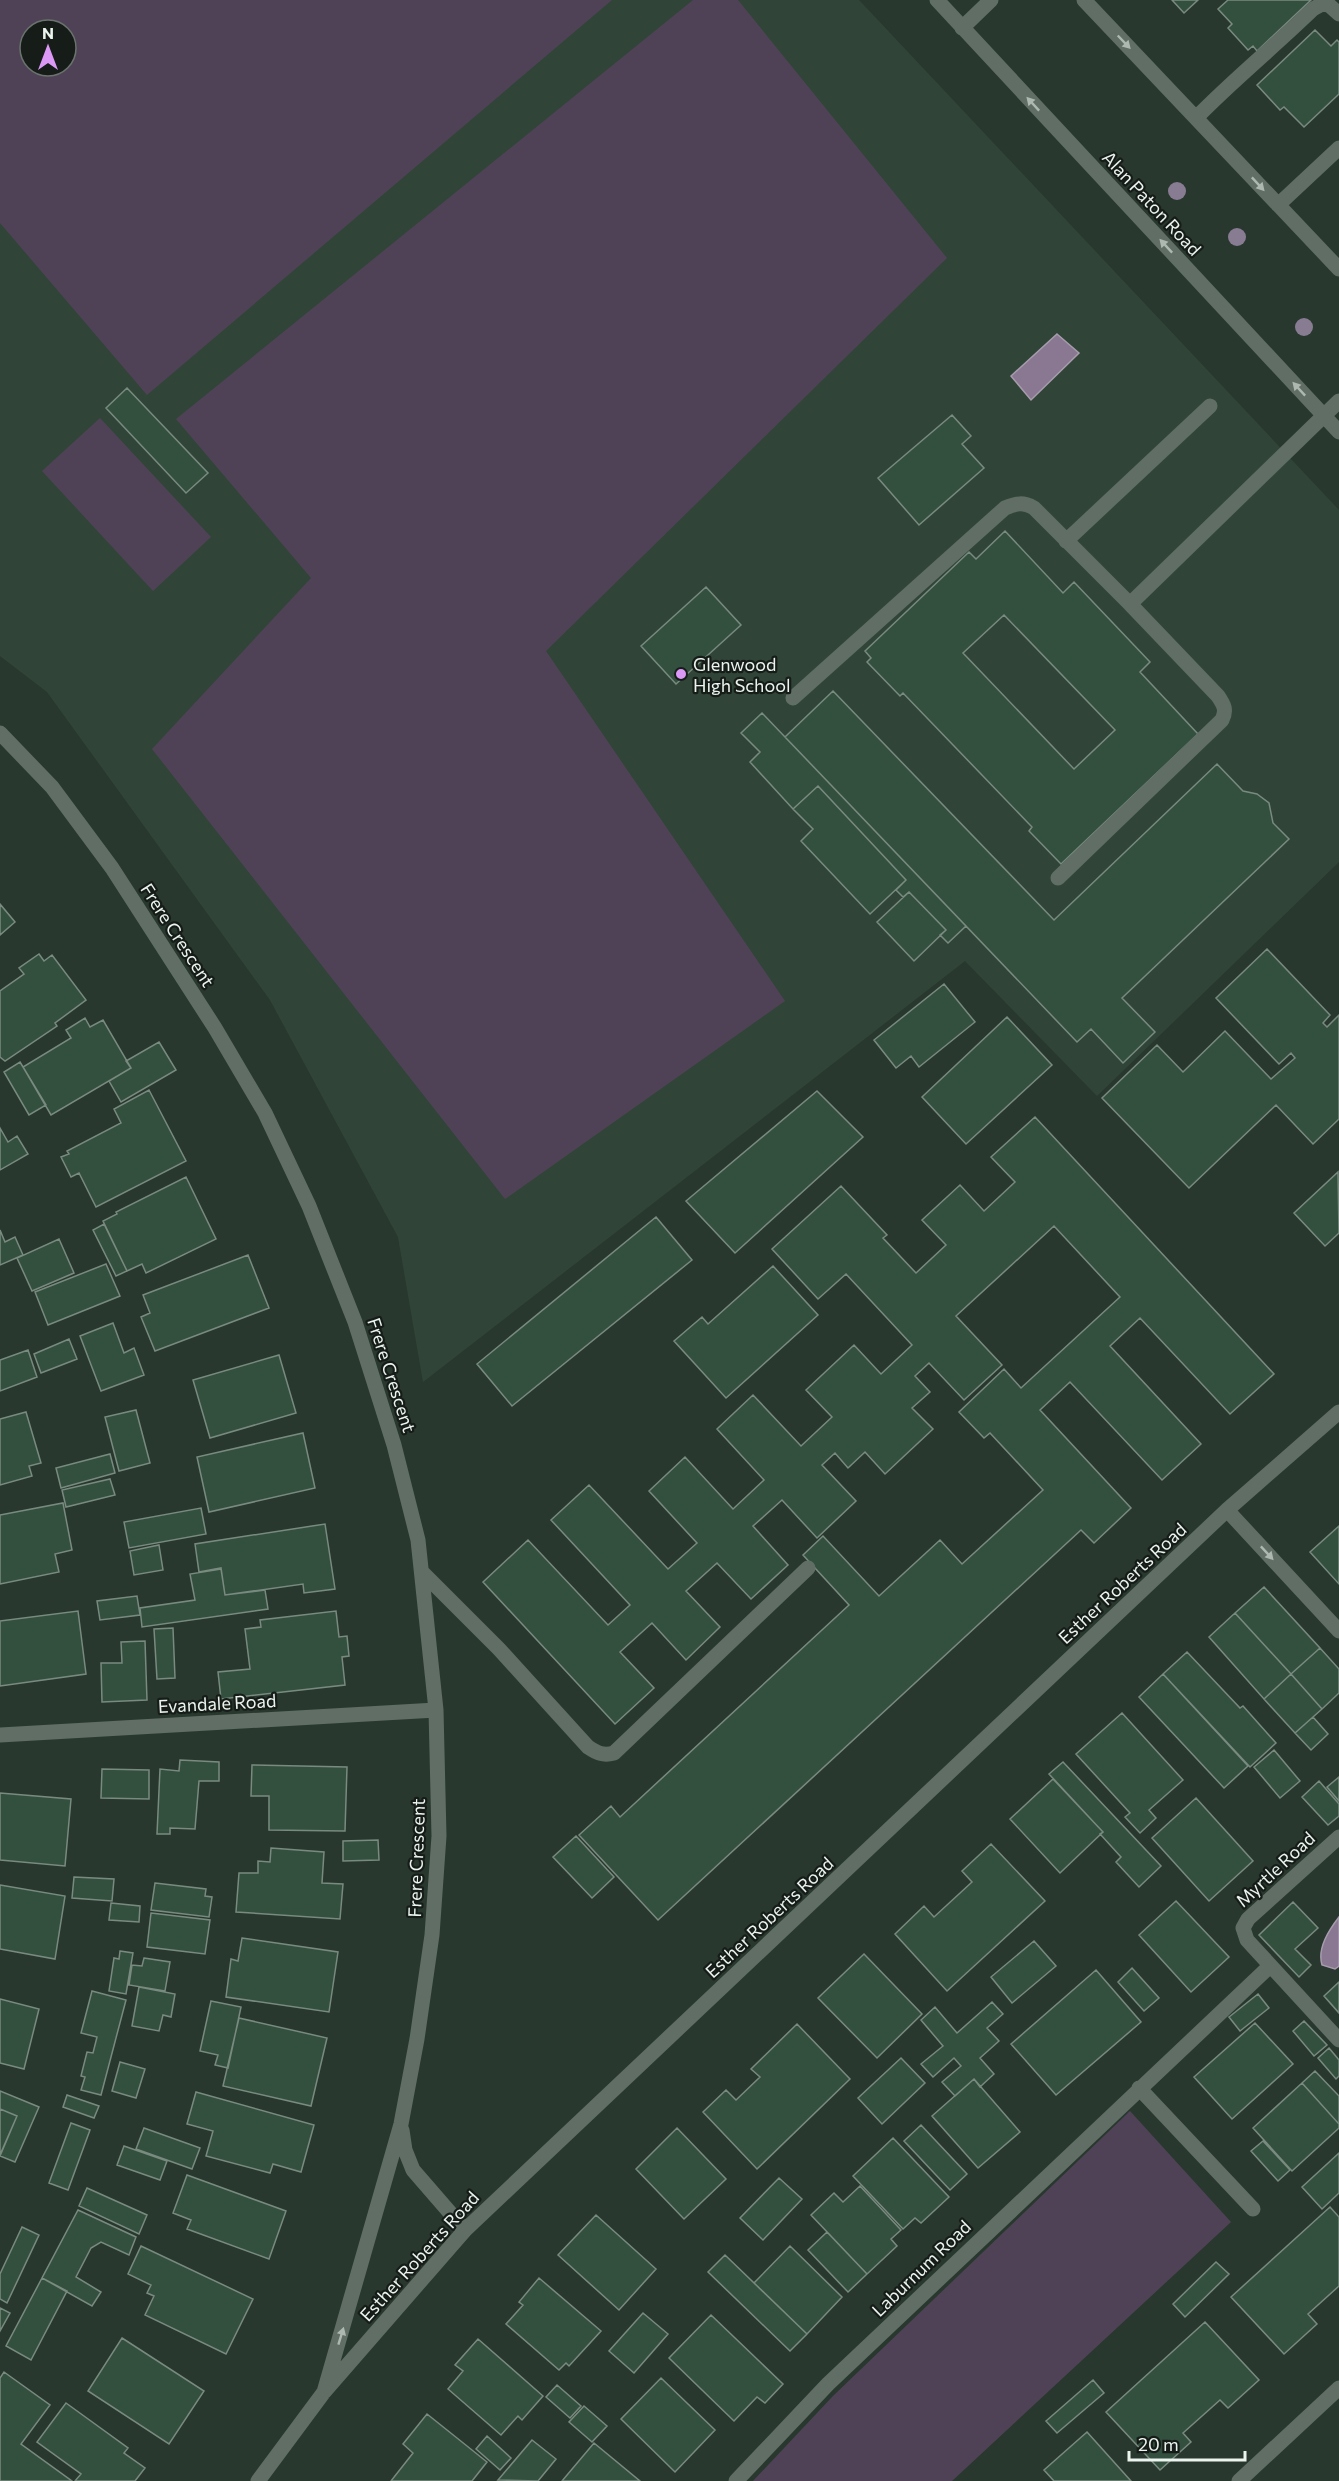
<svg xmlns="http://www.w3.org/2000/svg" width="1339" height="2481" viewBox="0 0 1339 2481" font-family="Commissioner,sans-serif">
	<style>
		.built { fill: #304538; fill-rule: evenodd }
		.green { fill: #504256; fill-rule: evenodd }
		.water { fill: #8a7791; stroke: #a79cad; stroke-width: 1.5 }
		.building { fill: #33503f; stroke: #798a7f; stroke-width: 1.5; fill-rule: evenodd }
		.lines { fill: none; stroke-linecap: round; stroke-linejoin: round }
		.minor { stroke: #606e65; stroke-width: 15 }
		.tree { fill: #887c92 }
		.oneway { fill: #acb8b0 }
		.poi-dot { fill: #db99f5; stroke: #161d19; stroke-width: 2 }
		.labels { text-anchor: middle; dominant-baseline: central; stroke-width: 4.5; stroke-linejoin: round; paint-order: stroke }
		.street-label { font-size: 18px; fill: #ebf4ee; stroke: #161d19 }
		.poi-label { font-size: 18px; fill: #ebf4ee; stroke: #161d19; text-anchor: start }
	</style>
	<rect width="100%" height="100%" fill="#29382e"/>
	<!-- built -->
	<path class="built" d="M0,0H859L1339,510V862L1097,1096L965,961L423,1382L398,1237L270,1000L47,692L0,656ZM30,30H66V66H30Z"/>
	<!-- green -->
	<path class="green" d="M0,0H612L147,395L0,223ZM30,30H66V66H30Z
		M693,0H738L947,258L546,651L785,1001L505,1199L152,749L311,578L176,419Z
		M100,418L211,537L153,591L42,471Z
		M1130,2111L1231,2222L952,2481H753L833,2396Z"/>
	<!-- water -->
	<path class="water" d="M1057,334L1079,353L1031,400L1011,376Z
		M1339,1917V1966L1335,1969L1322,1965C1317,1948 1329,1930 1339,1917Z"/>
	<!-- building -->
	<path class="building" d="M1172,0H1198L1184,13Z
		M1228,0H1311L1257,51L1253,46L1248,50L1228,28L1232,24L1218,9Z
		M1315,30L1331,46L1337,40L1339,42V94L1304,127L1284,107L1280,110L1257,85Z
		M127,388L208,473L186,493L106,408Z
		M952,415L971,436L962,444L984,468L919,525L878,478Z
		M1005,531L1063,593L1074,582L1150,662L1140,672L1198,734L1061,864L1029,831L1032,827L903,693L900,696L867,662L871,658L865,651L969,552L976,559ZM1004,615L1115,730L1074,769L963,653Z
		M706,587L741,625L676,684L641,646Z
		M833,691L1054,920L1217,764L1243,791L1257,794L1269,803L1273,823L1289,839L1122,998L1155,1032L1123,1063L1091,1029L1077,1042L785,737Z
		M762,713L966,926L948,943L940,935L946,930L909,892L903,897L896,890L906,880L818,786L793,809L750,762L760,752L741,733Z
		M818,786L906,880L870,914L801,841L813,829L793,809Z
		M909,892L946,930L914,961L877,922Z
		M0,904L15,922L0,935Z
		M1267,949L1330,1015L1323,1023L1327,1027L1339,1015V1119L1313,1144L1276,1105L1189,1188L1102,1098L1157,1045L1183,1072L1225,1031L1271,1079L1295,1058L1291,1053L1279,1064L1216,998Z
		M39,954L44,961L52,955L86,1000L55,1023L57,1026L5,1061L0,1057V991L24,974L19,968Z
		M944,984L975,1022L919,1067L911,1056L896,1068L874,1040Z
		M1007,1017L1052,1065L966,1144L922,1097Z
		M85,1018L90,1027L103,1020L131,1068L51,1115L23,1067L71,1038L66,1030Z
		M159,1042L176,1070L121,1102L109,1081L131,1068L126,1061Z
		M20,1062L46,1105L29,1115L4,1072Z
		M149,1090L186,1161L96,1207L79,1173L71,1177L61,1157L69,1154L67,1151L121,1123L114,1109Z
		M817,1091L863,1137L735,1253L686,1201Z
		M1035,1117L1274,1374L1230,1414L1140,1318L1110,1346L1201,1444L1162,1480L1070,1382L1040,1410L1131,1508L1094,1543L1081,1530L658,1920L579,1835L611,1806L620,1817L849,1605L803,1555L823,1536L879,1596L940,1540L962,1564L1043,1490L990,1433L984,1438L959,1412L1004,1369L1021,1388L1120,1297L1054,1226L956,1316L1002,1365L964,1400L929,1363L915,1376L930,1392L912,1408L933,1429L885,1474L865,1452L848,1468L835,1453L822,1465L856,1501L817,1538L782,1500L753,1526L788,1565L751,1599L717,1563L686,1591L720,1627L686,1660L652,1623L620,1652L654,1688L615,1724L483,1582L528,1540L608,1625L630,1605L551,1520L589,1485L668,1569L697,1543L649,1491L685,1457L733,1509L764,1480L717,1429L753,1395L801,1446L832,1417L806,1390L854,1345L881,1374L912,1345L846,1274L818,1299L772,1249L841,1186L887,1235L883,1238L916,1273L946,1245L922,1220L960,1185L984,1211L1015,1182L991,1157Z
		M0,1128L8,1142L17,1136L28,1154L0,1170Z
		M1338,1172L1339,1233L1325,1246L1294,1213Z
		M186,1177L216,1239L146,1273L142,1264L127,1271L103,1221L117,1214L116,1212Z
		M656,1217L692,1260L512,1406L477,1364Z
		M104,1224L127,1271L116,1276L93,1230Z
		M0,1230L5,1242L15,1237L23,1255L0,1265Z
		M59,1239L74,1273L32,1291L17,1258Z
		M248,1255L269,1308L155,1351L141,1317L150,1313L143,1295Z
		M106,1264L120,1296L48,1325L35,1292Z
		M773,1266L818,1315L726,1398L674,1341L702,1317L708,1324Z
		M113,1323L124,1353L134,1348L144,1375L101,1391L80,1336Z
		M69,1339L77,1359L41,1373L34,1354Z
		M28,1350L37,1377L0,1391V1360Z
		M279,1355L296,1413L210,1438L193,1380Z
		M136,1410L150,1463L119,1471L105,1417Z
		M26,1412L41,1463L29,1466L32,1476L0,1485V1419Z
		M303,1433L315,1488L209,1512L197,1457Z
		M110,1454L115,1473L61,1488L56,1468Z
		M110,1479L115,1495L66,1507L62,1490Z
		M63,1503L72,1550L55,1554L59,1572L0,1584V1515Z
		M201,1508L206,1534L129,1548L124,1522Z
		M325,1524L335,1589L304,1593L303,1584L225,1595L221,1568L199,1572L195,1544Z
		M1339,1526V1584L1310,1552Z
		M159,1545L163,1570L134,1575L130,1551Z
		M221,1569L225,1595L265,1590L268,1609L142,1627L140,1608L195,1600L190,1574Z
		M1264,1587L1320,1648L1291,1674L1235,1613Z
		M137,1596L140,1615L100,1620L97,1601Z
		M78,1611L86,1674L0,1686V1621Z
		M336,1611L339,1637L347,1636L349,1656L342,1657L345,1685L221,1699L218,1672L250,1669L245,1629L261,1627L260,1620Z
		M1235,1613L1291,1674L1264,1699L1209,1637Z
		M173,1628L175,1678L157,1679L154,1629Z
		M145,1641L147,1700L102,1702L101,1663H122L121,1642Z
		M1320,1648L1339,1669V1693L1322,1709L1291,1674Z
		M1187,1652L1240,1708L1243,1706L1276,1743L1250,1767L1163,1674Z
		M1163,1674L1248,1766L1224,1788L1139,1697Z
		M1291,1674L1322,1709L1295,1733L1264,1699Z
		M1122,1713L1183,1780L1149,1810L1156,1818L1140,1833L1125,1817L1130,1813L1076,1754Z
		M1313,1717L1328,1734L1311,1750L1295,1733Z
		M1274,1750L1300,1781L1280,1798L1254,1767Z
		M180,1760L219,1762V1781H199L195,1829L170,1828V1834H157L160,1769L179,1771Z
		M1063,1762L1161,1866L1139,1887L1116,1862L1121,1857L1100,1834L1103,1832L1049,1774Z
		M252,1765L347,1767L345,1831L269,1830V1796H251Z
		M102,1769L149,1770V1799L101,1798Z
		M1339,1777V1801L1327,1787Z
		M1053,1779L1103,1832L1060,1873L1010,1819Z
		M1319,1781L1339,1804V1816L1328,1825L1302,1797Z
		M0,1793L71,1799L65,1866L0,1860Z
		M1196,1798L1253,1861L1209,1901L1152,1838Z
		M576,1836L614,1877L592,1898L553,1857Z
		M378,1840L379,1860L343,1861V1841Z
		M991,1844L1045,1901L947,1991L895,1934L924,1906L934,1917L972,1882L962,1871Z
		M271,1848L324,1852L322,1883L343,1884L340,1919L236,1912L239,1873H258V1861L270,1862Z
		M74,1877L114,1879L112,1901L72,1898Z
		M155,1883L206,1889L205,1896L212,1897L209,1917L151,1910Z
		M0,1885L65,1896L55,1959L0,1949Z
		M1176,1901L1229,1957L1191,1992L1139,1935Z
		M1293,1902L1318,1928L1295,1949L1311,1965L1299,1977L1259,1935Z
		M111,1903L140,1906L139,1922L109,1920Z
		M151,1913L210,1920L205,1954L147,1947Z
		M242,1938L338,1952L329,2012L226,1997L231,1959L238,1961Z
		M1034,1941L1056,1966L1012,2003L991,1977Z
		M120,1951L133,1953L126,1994L109,1991L114,1958L119,1959Z
		M864,1954L922,2014L877,2058L818,1998Z
		M144,1958L170,1962L165,1991L129,1985L132,1965L142,1966Z
		M1132,1968L1159,1998L1144,2011L1118,1982Z
		M1096,1970L1141,2022L1056,2095L1011,2044Z
		M1339,1982V2013L1324,1996Z
		M139,1987L175,1994L171,2017L163,2015L159,2031L132,2026Z
		M92,1991L126,2000L101,2095L81,2090L85,2077L81,2076L87,2052L93,2053L97,2037L81,2033Z
		M1258,1994L1269,2008L1240,2031L1229,2017Z
		M0,1999L39,2009L24,2069L0,2063Z
		M211,2001L241,2007L228,2068L215,2065L218,2055L200,2051Z
		M992,2002L1003,2014L987,2028L999,2041L980,2058L994,2074L980,2087L974,2079L955,2096L942,2082L961,2066L954,2058L933,2077L921,2064L943,2046L921,2020L935,2007L957,2033Z
		M239,2018L327,2038L311,2106L223,2086Z
		M1304,2021L1327,2045L1314,2056L1293,2031Z
		M1255,2023L1293,2064L1232,2119L1194,2077Z
		M797,2024L850,2079L757,2169L703,2112L726,2090L736,2100L760,2077L751,2069Z
		M1329,2048L1339,2060V2076L1336,2079L1318,2058Z
		M901,2058L925,2083L882,2124L858,2098Z
		M120,2062L145,2069L136,2098L112,2091Z
		M1315,2071L1339,2096V2124L1302,2083Z
		M974,2079L1020,2132L978,2168L932,2116Z
		M1302,2083L1339,2124V2128L1292,2171L1253,2128Z
		M0,2091L39,2107L15,2162L0,2156L17,2116L0,2109Z
		M196,2092L314,2125L301,2172L273,2164L270,2173L206,2156L213,2131L187,2124Z
		M67,2095L99,2106L94,2118L63,2107Z
		M0,2109L17,2116L0,2155Z
		M71,2123L90,2130L68,2190L49,2183Z
		M921,2125L967,2174L950,2190L904,2141Z
		M144,2128L200,2148L192,2169L136,2149Z
		M677,2128L726,2179L684,2219L636,2169Z
		M893,2138L949,2197L921,2223L915,2218L903,2229L853,2176Z
		M1263,2141L1290,2170L1278,2181L1251,2151Z
		M124,2146L167,2161L160,2180L117,2165Z
		M1339,2153V2193L1322,2209L1302,2187Z
		M187,2175L286,2211L269,2259L187,2229L191,2220L173,2213Z
		M779,2178L802,2199L763,2240L740,2218Z
		M860,2186L901,2230L891,2239L897,2246L867,2274L811,2215L834,2193L843,2202Z
		M87,2188L147,2215L139,2234L79,2206Z
		M1330,2207L1339,2217V2286L1308,2314L1317,2324L1284,2354L1231,2297Z
		M78,2210L136,2237L129,2255L101,2242L91,2248L76,2277L101,2292L92,2306L42,2278Z
		M596,2215L656,2269L619,2310L558,2255Z
		M22,2227L39,2235L7,2303L0,2299V2274Z
		M827,2232L867,2274L848,2292L808,2250Z
		M141,2246L253,2299L226,2354L145,2315L154,2296L147,2293L151,2285L128,2274Z
		M790,2246L842,2297L807,2334L754,2283Z
		M725,2255L807,2334L790,2351L708,2272Z
		M1216,2262L1229,2274L1185,2317L1173,2304Z
		M42,2278L67,2291L31,2360L6,2346Z
		M539,2278L601,2331L569,2366L566,2363L559,2370L506,2324L523,2305L519,2302Z
		M0,2308L10,2313L0,2331Z
		M643,2313L668,2334L634,2373L609,2351Z
		M711,2315L783,2384L765,2403L757,2397L734,2421L669,2358Z
		M1205,2322L1259,2380L1228,2408L1220,2400L1183,2433L1191,2442L1160,2470L1106,2412Z
		M122,2338L204,2391L169,2444L88,2391Z
		M478,2339L543,2396L522,2420L518,2416L501,2435L448,2389L463,2371L455,2365Z
		M4,2372L50,2405L21,2444L72,2481H0V2378Z
		M661,2378L715,2430L675,2472L621,2419Z
		M1093,2380L1104,2393L1057,2433L1046,2421Z
		M557,2385L581,2406L570,2418L546,2397Z
		M66,2403L128,2448L124,2453L145,2468L135,2481H75L81,2474L37,2442Z
		M584,2406L607,2426L592,2442L569,2422Z
		M427,2414L487,2462L472,2481H391L413,2453L403,2444Z
		M1087,2432L1131,2481H1054L1044,2470Z
		M487,2436L511,2458L500,2470L476,2449Z
		M532,2440L556,2459L538,2481L498,2480Z
		M594,2443L640,2481H562Z"/>
	<g class="lines">
		<!-- minor -->
		<path class="minor" d="M937,0L1339,432
			M1084,0L1339,269
			M962,28L991,0
			M1196,118C1233,80 1275,46 1313,9L1322,4L1329,5L1339,14
			M1278,205L1339,148
			M1066,541L1210,406
			M1130,604L1339,401
			M793,698L1005,508C1017,503 1023,502 1034,508L1130,604L1218,696C1224,705 1227,710 1222,720L1058,878
			M0,733L52,787L112,868L215,1028L265,1113L309,1206L355,1322L394,1445L418,1540L436,1710L439,1836L432,1935L417,2039L401,2124L324,2392
			M1227,1510L1339,1631
			M422,1572L499,1649L588,1747C597,1753 603,1756 614,1753L808,1568
			M0,1735L436,1710
			M1339,1837L1248,1919L1243,1928L1247,1940L1339,2040
			M1139,2088L1253,2209
			M402,2130L405,2150L413,2170L465,2230
			M258,2481L324,2392L465,2230L1227,1510L1339,1412
			M736,2481L828,2384L1270,1966
			M1239,2481L1339,2388"/>
	</g>
	<!-- trees -->
	<g class="tree">
		<circle cx="1177" cy="191" r="9"/>
		<circle cx="1237" cy="237" r="9"/>
		<circle cx="1304" cy="327" r="9"/>
	</g>
	<!-- one-way arrows -->
	<defs><path id="oneway-solid" d="M-6-.8H1V-3.2L6.5 0L1 3.2V.8H-6Z" transform="scale(1.5)"/></defs>
	<g class="oneway">
		<use href="#oneway-solid" transform="translate(1124 42) rotate(46)"/>
		<use href="#oneway-solid" transform="translate(1033 104) rotate(-133)"/>
		<use href="#oneway-solid" transform="translate(1258 184) rotate(47)"/>
		<use href="#oneway-solid" transform="translate(1166 246) rotate(-133)"/>
		<use href="#oneway-solid" transform="translate(1299 389) rotate(-133)"/>
		<use href="#oneway-solid" transform="translate(1267 1553) rotate(47)"/>
		<use href="#oneway-solid" transform="translate(341 2336) rotate(-73)"/>
	</g>
	<!-- markers -->
	<circle class="poi-dot" cx="681" cy="674" r="6"/>
	<g class="labels">
		<!-- street labels -->
		<g class="street-label">
			<text transform="translate(1152 203) rotate(47)">Alan Paton Road</text>
			<text transform="translate(178 935) rotate(57)">Frere Crescent</text>
			<text transform="translate(392 1375) rotate(72)">Frere Crescent</text>
			<text transform="translate(1122 1583) rotate(-43)">Esther Roberts Road</text>
			<text transform="translate(217 1703) rotate(-3)">Evandale Road</text>
			<text transform="translate(416 1858) rotate(-88)">Frere Crescent</text>
			<text transform="translate(1275 1869) rotate(-43)">Myrtle Road</text>
			<text transform="translate(769 1917) rotate(-43)">Esther Roberts Road</text>
			<text transform="translate(419 2256) rotate(-48)">Esther Roberts Road</text>
			<text transform="translate(921 2268) rotate(-44)">Laburnum Road</text>
		</g>
		<!-- poi labels -->
		<g class="poi-label">
			<text x="693" y="664">Glenwood<tspan x="693" dy="21">High School</tspan></text>
		</g>
	</g>
	<!-- north arrow -->
	<g transform="translate(48 48)"><circle r="28" fill="#161d19" stroke="#6b736e" stroke-width="1.5"/>
	<path d="M0-4.5L10 22L0 15L-10 22Z" fill="#db99f5"/>
	<text y="-9" font-size="16" font-weight="bold" text-anchor="middle" fill="#ebf4ee">N</text>
	</g>
	<!-- scale -->
	<path d="M1129 2451v9h116v-9" fill="none" stroke="#ebf4ee" stroke-width="3"/>
	<text x="1138" y="2451" font-size="18" fill="#ebf4ee" stroke="#161d19" stroke-width="4.5" paint-order="stroke">20 m</text>
</svg>
